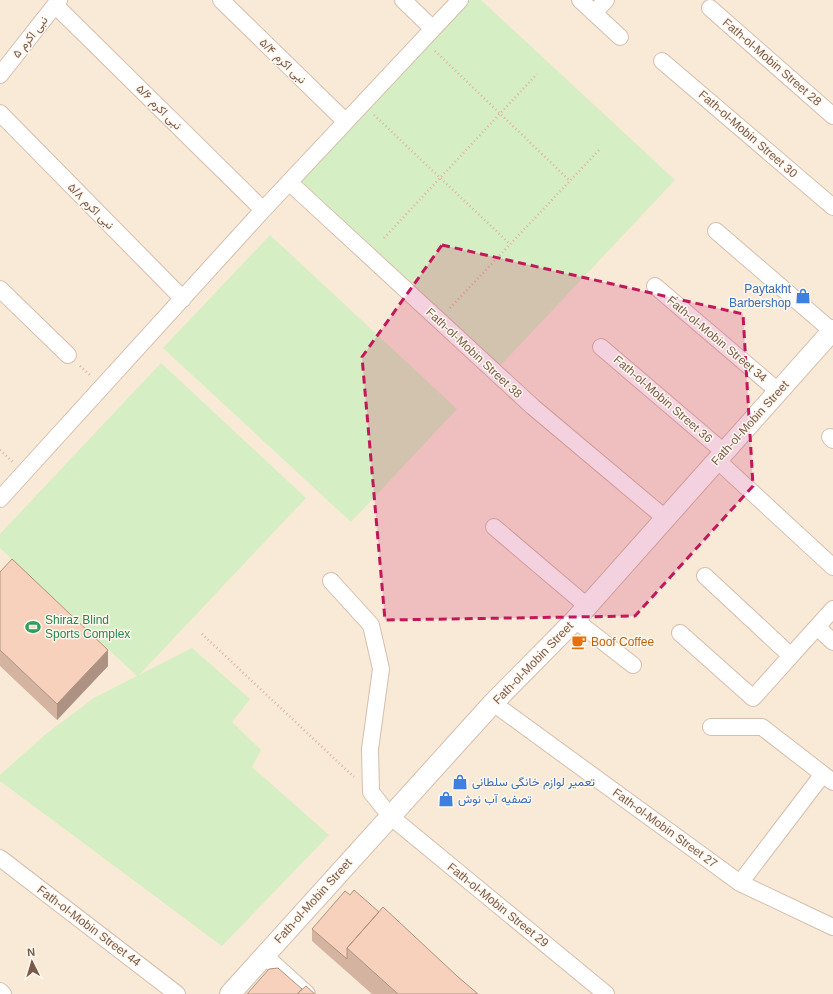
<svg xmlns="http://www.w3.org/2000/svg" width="833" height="994" viewBox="0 0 833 994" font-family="Helvetica,Vazirmatn,sans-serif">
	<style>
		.residential { fill: #f9e9d7 }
		.green { fill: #d6eec3 }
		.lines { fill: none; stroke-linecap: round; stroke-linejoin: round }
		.minor-casing { stroke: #d5bead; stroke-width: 18 }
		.tertiary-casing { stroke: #d5bead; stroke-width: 22 }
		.path { stroke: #ddb49d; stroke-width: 2.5; stroke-dasharray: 1 3; stroke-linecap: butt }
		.minor { stroke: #fff; stroke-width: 16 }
		.tertiary { stroke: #fff; stroke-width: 20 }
		.wall { fill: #d4b4a1 }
		.shaded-wall { fill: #ad9283 }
		.building { fill: #f7d1bb; stroke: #ad9283 }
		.marked { fill: #c2185b; fill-opacity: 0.2; stroke: #c2185b; stroke-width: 3; stroke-dasharray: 8 5; stroke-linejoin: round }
		.labels { text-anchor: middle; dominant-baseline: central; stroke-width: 3; stroke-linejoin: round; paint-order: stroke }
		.street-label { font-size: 12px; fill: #7b5948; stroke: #fff8ef }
		.shop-label { font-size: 12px; fill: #366cbe; stroke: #fff8ef; text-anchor: start }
		.leisure-label { font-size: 12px; fill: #27864d; stroke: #fff8ef; text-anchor: start }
		.food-label { font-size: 12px; fill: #c56008; stroke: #fff8ef; text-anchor: start }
	</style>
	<rect width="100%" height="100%" fill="#fef5e7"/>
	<!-- residential -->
	<path class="residential" d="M0,0H833V994H0Z"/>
	<!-- green -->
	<path class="green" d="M456,0H481L675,180L500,366L300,181Z
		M270,235L457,409L351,522L163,348Z
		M161,363L306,498L139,675L192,648L250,699L232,722L261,750L252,767L329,835L222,946L0,781V775L46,734L94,698L137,676L0,548V534Z"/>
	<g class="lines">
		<!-- minor casing -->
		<g class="minor-casing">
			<path id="minor" d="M221,0L345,121
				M403,0L433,29
				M580,0L620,37
				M55,5L263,210
				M710,8L833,116
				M594,13L606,0
				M662,61L833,207
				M0,75L59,0
				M0,113L183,299
				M289,182L533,407L665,518
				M716,231L832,331
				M655,286L778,391
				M0,289L68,355
				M601,347L724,452
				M830,437L833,440
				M717,460L833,567
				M0,499L263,210L460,0
				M494,527L587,606
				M705,576L791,656
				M331,581L371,625L381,669L370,749L371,792L390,816L606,994
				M575,620L633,665
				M817,627L833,642
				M680,633L753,698L833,609
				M493,703L740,883L833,927
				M711,727H762L833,782
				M0,858L177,994
				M740,883L823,774
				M264,955L307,994
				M0,991L3,994"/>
		</g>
		<!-- tertiary casing -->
		<g class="tertiary-casing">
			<path id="tertiary" d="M230,994L493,703L575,620L833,330"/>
		</g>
		<!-- path -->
		<path class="path" d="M435,51L570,181
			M374,115L510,244
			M384,238L537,74
			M450,308L601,148
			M80,366L91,376
			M0,450L13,462
			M202,634L354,777"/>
		<!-- minor -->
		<use href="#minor" class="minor"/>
		<!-- tertiary -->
		<use href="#tertiary" class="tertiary"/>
	</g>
	<!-- wall -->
	<path class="wall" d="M0,572L108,666L57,720L0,666Z
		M379,912L457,976L478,994H372L312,941V929Z"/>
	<!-- shaded-wall -->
	<path class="shaded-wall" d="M108,650V666L57,720V704Z"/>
	<!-- building -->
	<path class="building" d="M12,559L108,650L57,704L0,650V572Z
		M354,890L379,912L347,948V959L312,929L345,891L350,895Z
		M383,907L457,976L478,994H398L347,948Z
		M278,968L302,989L297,994H247L269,969Z
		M306,986L315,994H297Z"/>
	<!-- marked area -->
	<path class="marked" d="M442,245L743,314L753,486L635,616L385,620L362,357Z"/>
	<!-- icons -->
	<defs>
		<g id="shop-bare" transform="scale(1.2)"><path d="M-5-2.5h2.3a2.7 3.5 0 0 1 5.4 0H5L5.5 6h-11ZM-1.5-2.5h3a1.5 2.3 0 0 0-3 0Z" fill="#3f7fe0" stroke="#fff8ef" stroke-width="2.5" paint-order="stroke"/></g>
		<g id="stadium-bare" transform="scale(1.2)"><path d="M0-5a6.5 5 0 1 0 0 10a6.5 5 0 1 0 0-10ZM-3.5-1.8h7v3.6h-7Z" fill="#2e9e5b" stroke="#fff8ef" stroke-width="2.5" paint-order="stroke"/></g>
		<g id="cafe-bare" transform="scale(1.2)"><path d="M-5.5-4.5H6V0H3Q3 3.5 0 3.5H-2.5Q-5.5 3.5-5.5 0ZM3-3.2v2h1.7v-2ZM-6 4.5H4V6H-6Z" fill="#e8710a" stroke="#fff8ef" stroke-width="2.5" paint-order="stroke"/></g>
	</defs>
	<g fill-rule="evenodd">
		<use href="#shop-bare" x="803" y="296"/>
		<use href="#stadium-bare" x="33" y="627"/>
		<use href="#cafe-bare" x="579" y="642"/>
		<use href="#shop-bare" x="460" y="782"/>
		<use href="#shop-bare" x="446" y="799"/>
	</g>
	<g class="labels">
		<!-- street labels -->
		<g class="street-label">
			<text transform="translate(30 37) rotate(-52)">نبی اکرم ۵</text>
			<text transform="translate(283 61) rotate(44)">نبی اکرم ۵/۴</text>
			<text transform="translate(772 62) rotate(41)">Fath-ol-Mobin Street 28</text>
			<text transform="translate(159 107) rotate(45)">نبی اکرم ۵/۶</text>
			<text transform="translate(748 134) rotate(41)">Fath-ol-Mobin Street 30</text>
			<text transform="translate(91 206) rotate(45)">نبی اکرم ۵/۸</text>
			<text transform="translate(717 339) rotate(40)">Fath-ol-Mobin Street 34</text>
			<text transform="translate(474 353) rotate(43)">Fath-ol-Mobin Street 38</text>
			<text transform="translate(663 399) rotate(41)">Fath-ol-Mobin Street 36</text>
			<text transform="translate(750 423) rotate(-48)">Fath-ol-Mobin Street</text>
			<text transform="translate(533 663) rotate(-46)">Fath-ol-Mobin Street</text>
			<text transform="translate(665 828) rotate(36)">Fath-ol-Mobin Street 27</text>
			<text transform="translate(313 901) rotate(-48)">Fath-ol-Mobin Street</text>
			<text transform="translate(498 905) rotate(39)">Fath-ol-Mobin Street 29</text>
			<text transform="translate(89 926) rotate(37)">Fath-ol-Mobin Street 44</text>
		</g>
		<!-- shop labels -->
		<g class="shop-label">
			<text x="791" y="289" text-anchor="end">Paytakht<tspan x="791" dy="14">Barbershop</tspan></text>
			<text x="472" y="782">تعمیر لوازم خانگی سلطانی</text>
			<text x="458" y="799">تصفیه آب نوش</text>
		</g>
		<!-- leisure labels -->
		<g class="leisure-label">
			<text x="45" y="620">Shiraz Blind<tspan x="45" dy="14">Sports Complex</tspan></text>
		</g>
		<!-- food labels -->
		<g class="food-label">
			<text x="591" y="642">Boof Coffee</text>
		</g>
	</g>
	<!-- north arrow -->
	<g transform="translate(32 962) rotate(355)" stroke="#fff8ef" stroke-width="3" paint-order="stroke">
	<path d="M0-3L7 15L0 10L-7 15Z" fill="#7b5948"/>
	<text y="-6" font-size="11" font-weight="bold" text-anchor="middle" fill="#7b5948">N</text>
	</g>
</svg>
